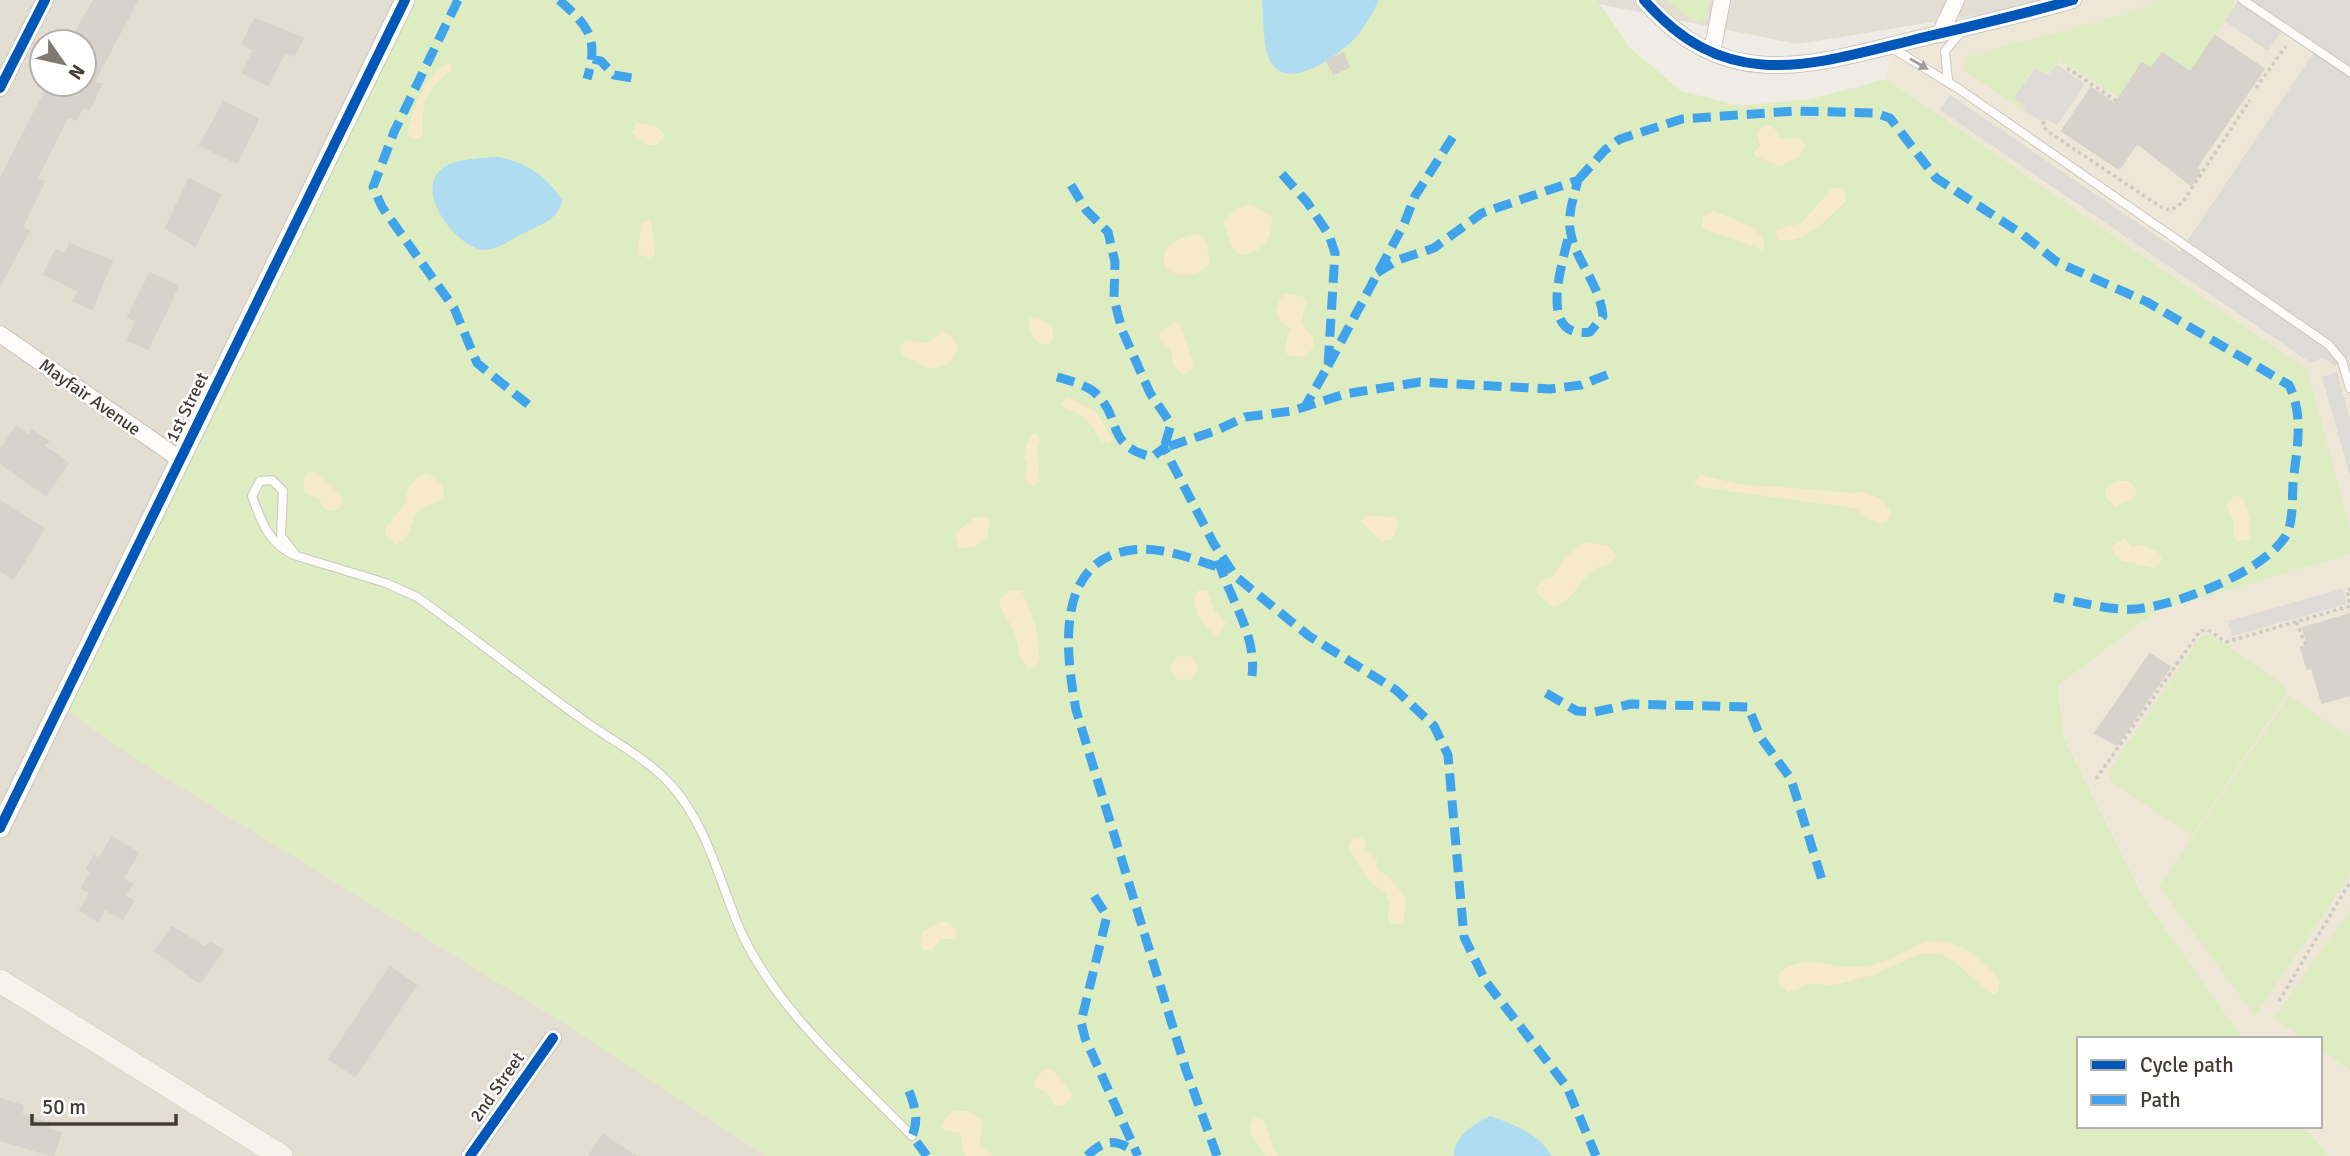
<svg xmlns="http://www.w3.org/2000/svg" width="2350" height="1156" viewBox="0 0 2350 1156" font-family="Signika,sans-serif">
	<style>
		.residential { fill: #e4ddd1; fill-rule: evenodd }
		.education { fill: #eee6d6 }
		.green { fill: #deecc1 }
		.sand { fill: #f7eacb }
		.parking { fill: #dedad6 }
		.water { fill: #b0dcf2 }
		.building { fill: #d7d2cc; stroke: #d7d2cb; stroke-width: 2 }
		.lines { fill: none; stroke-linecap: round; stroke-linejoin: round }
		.service-casing { stroke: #cbc7c1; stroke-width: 10 }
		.minor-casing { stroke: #cbc7c1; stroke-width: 18 }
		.tertiary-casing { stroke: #cbc7c1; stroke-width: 21 }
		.secondary-casing { stroke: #d0cabc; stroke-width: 24 }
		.path { stroke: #cdcac5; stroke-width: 3.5; stroke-dasharray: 3.5 3.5; stroke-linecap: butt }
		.service { stroke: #fdfcfb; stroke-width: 8 }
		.minor { stroke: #fdfcfb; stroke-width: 16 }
		.tertiary { stroke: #fdfcfb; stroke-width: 19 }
		.secondary { stroke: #f6f3ec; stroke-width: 23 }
		.quiet { stroke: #3fa4eb; stroke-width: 9; stroke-dasharray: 18 9; stroke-linecap: butt }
		.cycleway-casing { stroke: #fff; stroke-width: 15 }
		.cycleway { stroke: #0057b8; stroke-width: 10 }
		.oneway { fill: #a09c96 }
		.labels { text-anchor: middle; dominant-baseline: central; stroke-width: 5; stroke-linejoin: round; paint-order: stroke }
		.street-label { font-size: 18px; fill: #443c31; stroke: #fff }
	</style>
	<rect width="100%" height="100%" fill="#efebe5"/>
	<!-- residential -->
	<path class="residential" d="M0,0H407L142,763L556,1018L766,1156H0ZM42,42H84V84H42Z
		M1597,0H2070L1797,44L1599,4Z"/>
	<!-- education -->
	<path class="education" d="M2073,0H2350V531L2308,370L1887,78L1890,46Z
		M2350,554V1156H2330L2305,1126H2320V1039H2243L2145,898L2065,737L2059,686L2155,613Z"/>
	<!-- green -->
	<path class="green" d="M407,0H1597L1629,47L1681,91L1740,106L1810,99L1887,79L2308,370L2350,531V554L2155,612L2058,686L2064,737L2144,898L2243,1039H2079V1126H2304L2329,1156H766L556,1018L142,763L60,706Z
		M1668,0H1710L1706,19L1695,23Z
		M2160,0H2229L2233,3V9L2191,72L2151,69L2142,63L2119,97L2060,60L2049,75L2035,68L2014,98L2025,106L2024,111L1964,70L1965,57L2122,15Z
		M2210,634L2283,684L2286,695L2192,835L2110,781L2108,773L2201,636Z
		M2289,696L2350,738V875L2255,1016L2159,886Z
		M2350,909V1070L2320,1050V1039H2304L2274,1018Z"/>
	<!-- sand -->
	<path class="sand" d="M451,64L452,69C435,82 424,94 423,116C422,125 425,130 420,138H411L407,132C415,105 423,83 443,65Z
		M636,122L656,126L664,135L663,139L656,145H647L632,133Z
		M1767,125L1774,128L1780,138C1791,141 1799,132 1805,146L1799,157L1780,166L1755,156L1754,152L1760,145L1757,133L1761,127Z
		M1838,187L1845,193L1846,201C1829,217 1805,245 1778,240L1774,231L1801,223L1831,190Z
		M1251,204L1271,215C1275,235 1264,252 1242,255L1233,249L1223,221L1238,208Z
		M1713,211L1753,227L1765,241L1763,250L1702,228V217Z
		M649,220L652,224L655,254L649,258L638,254L641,223Z
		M1199,235L1206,242L1210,262L1204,270C1155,290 1147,238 1199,235Z
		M1286,293L1304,297L1306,302L1301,323L1314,339L1313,349L1303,357L1288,355L1284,349L1290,328L1280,321L1276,311L1280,299Z
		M1036,317L1052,326L1053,339L1049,344L1040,345L1029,331V318Z
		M1174,322L1181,325L1193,362L1191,371L1183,375L1173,365L1171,351L1159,339L1160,332Z
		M943,331C977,345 943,383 915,362C908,357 902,359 899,348L906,340L927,343Z
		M1067,396L1096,412L1112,438L1110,444L1101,441C1093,425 1084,413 1066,409L1061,404Z
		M1037,434L1041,440L1037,451L1040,481L1034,485L1027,483L1024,477L1028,468L1024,453L1031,435Z
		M314,471L340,495L343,500L338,510H325L319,499L306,493L303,486L307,473Z
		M428,474L443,485L444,498C437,502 422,506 418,512C409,524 411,538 396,545L386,536V528L406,502V491L418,476Z
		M1701,475L1738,484L1856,493L1862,491L1882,499L1892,514L1886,523L1878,524L1854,508L1699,487L1694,482Z
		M2118,481H2129L2137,491L2134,498L2116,507L2105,496V490Z
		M2235,496L2242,497C2248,510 2253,527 2249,540L2239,541L2233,538L2234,522L2226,505Z
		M983,516L989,520L987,537L975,547L959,548L955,533L974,518Z
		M1366,516L1393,517L1399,523L1392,539L1381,541L1360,521Z
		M2124,539L2132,547L2142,545L2158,552L2162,560L2154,568L2120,560L2112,550V546Z
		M1584,543L1608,545L1617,556C1611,567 1601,564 1592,571C1578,583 1573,601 1554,607L1540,597L1535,588L1544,580L1553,577L1564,558Z
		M1011,590L1022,591L1036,628L1040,660L1035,668H1027L1021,660L1014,631L999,605L1001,597Z
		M1199,590L1207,591L1214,610L1226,623L1220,635L1214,636L1198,616L1194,598Z
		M1171 668a13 13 0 1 1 26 0a13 13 0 1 1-26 0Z
		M1360,837L1365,841L1364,850L1377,859V869L1391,879L1406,899L1403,924H1392L1388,918L1389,900L1384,892L1367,879L1348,847L1352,838Z
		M941,922H948L957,931L955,939H940L932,951L923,950L920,943L922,932Z
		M1925,941C1965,942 1974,953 2000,980L1998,992L1993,994L1987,991L1953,960L1941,954L1922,953L1873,975L1834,985L1810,984L1788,992L1779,984L1780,971C1815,952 1827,970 1860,967C1885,964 1903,953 1925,941Z
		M1044,1069H1052L1073,1094L1065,1105L1055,1106L1047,1092L1037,1088L1034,1083Z
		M954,1111H969L982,1120L980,1143L993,1156H965L960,1133L945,1131L941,1126L945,1118Z
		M1254,1118L1263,1120L1277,1156H1266L1252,1135L1250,1125Z"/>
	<!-- parking -->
	<path class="parking" d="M2239,0H2350V361L2335,366L2323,358L2311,363L1940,110L1950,95L2180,252L2316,49L2284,28L2268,51L2225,21Z
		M2057,65L2085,84L2057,125L2046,119L2041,121L2024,111L2025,106L2014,98L2035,68L2048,75Z
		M2337,372L2350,418V476L2322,377Z
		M2342,589L2347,604L2232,636L2228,621Z"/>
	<!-- water -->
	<path class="water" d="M1262,0H1379C1372,14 1364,30 1352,41C1337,55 1291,91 1272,64C1262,49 1264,18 1262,0Z
		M498,157C527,163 546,175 562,200C560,217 542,225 528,231C515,237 498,250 484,250C455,248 406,183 450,164C465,158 483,158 498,157Z
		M1490,1116C1516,1125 1537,1133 1552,1156H1454C1453,1137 1475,1123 1490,1116Z"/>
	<!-- building -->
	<path class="building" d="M94,0H137L93,84H101L89,110L83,106L76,120L68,116L37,178L44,182L22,227L29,231L0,285V180L49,84H84V42H70Z
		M255,19L303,38L294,56L285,52L268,85L243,73L254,50L242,44Z
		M2215,36L2264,69L2196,168L2200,171L2191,185L2137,143L2119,169L2062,131L2091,88L2115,104L2142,63L2151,69L2162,53L2191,72Z
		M1343,53L1349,67L1334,74L1327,61Z
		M224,102L258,119L237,163L200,145Z
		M189,179L220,195L195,246L166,228Z
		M70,244L112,261L92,309L74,301L79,291L44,274L56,250L65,255Z
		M150,273L178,286L148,349L128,340L136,321L128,317Z
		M16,427L28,435L32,430L48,441L44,446L68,463L46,495L0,463V451Z
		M0,501L44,529L13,579L0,570Z
		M2350,614V695L2322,703L2312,668L2307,669L2301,647L2308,645L2303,628Z
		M2150,654L2170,667L2117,745L2095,733Z
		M112,837L138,853L123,878L132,884L125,896L133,901L123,919L105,909L98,921L80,910L90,893L82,888L91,872L87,869L94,856L99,859Z
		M172,927L205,947L211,943L223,950L200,983L155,951Z
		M390,967L416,985L355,1076L329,1059Z
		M0,1099L23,1106L21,1114L49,1123L47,1129L61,1133L53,1156L0,1140Z
		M603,1135L635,1156H589Z"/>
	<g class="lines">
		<!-- service casing -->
		<g class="service-casing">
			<path id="service" d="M2243,0L2350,72
				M1892,48L1959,89L2329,345L2342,361L2350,388
				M1948,81L1945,51L1962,31
				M297,556C270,546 261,522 252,496L260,481L272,480L283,491L281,536L297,556L386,583L417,597C473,637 527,680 583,720C614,742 647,758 672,786C709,828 720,885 742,934C780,1014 852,1074 912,1136"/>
		</g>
		<!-- minor casing -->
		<g class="minor-casing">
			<path id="minor" d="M1644,0C1726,94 1808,66 1913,40C1967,27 2020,15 2073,0
				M1940,34L1956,0
				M1712,52L1722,0
				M0,88L45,0
				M0,334L181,460
				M470,1156L553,1038"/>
		</g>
		<!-- tertiary casing -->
		<g class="tertiary-casing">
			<path id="tertiary" d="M0,828L405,0"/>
		</g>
		<!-- secondary casing -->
		<g class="secondary-casing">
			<path id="secondary" d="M0,981L281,1156"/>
		</g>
		<!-- path -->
		<path class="path" d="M2067,68L2117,101
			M2256,88L2286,46
			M2044,121L2043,126L2047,131L2164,209L2171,210L2182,203L2250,100
			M2296,622L2306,645
			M2096,779L2200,631L2208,630L2226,642L2350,606L2347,590L2350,589
			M2279,1001L2350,882"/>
		<!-- service -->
		<use href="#service" class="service"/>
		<!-- minor -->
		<use href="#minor" class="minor"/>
		<!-- tertiary -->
		<use href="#tertiary" class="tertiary"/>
		<!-- secondary -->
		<use href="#secondary" class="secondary"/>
		<!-- quiet -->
		<path class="quiet" d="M458,0L394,132L373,187L382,207L454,308L477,363L530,406
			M559,0C589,26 599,39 587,79
			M593,59L601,61L614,75L632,78
			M1282,174L1307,202L1329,235L1335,253L1328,366L1306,405
			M1578,180L1605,150L1620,139L1682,119L1795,111L1875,113L1890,118L1936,178L2022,234L2057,262L2147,302L2289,385C2303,414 2298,443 2294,474C2291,492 2295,522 2285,537C2263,571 2184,602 2144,608C2117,613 2081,602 2054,597
			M1071,185L1086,210L1108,232L1115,262L1114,299L1122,330L1150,393L1171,424L1164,448L1215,431L1245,417L1292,411L1345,394L1420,382L1550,389L1581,385L1609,374
			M1377,273L1398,260L1434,248L1482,213L1578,180C1574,196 1568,212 1570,229C1574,259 1600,284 1603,316L1590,332C1535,340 1564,259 1570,230
			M1328,366L1404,224L1415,196L1456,132
			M1057,377C1068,380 1083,384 1093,391C1125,418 1102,444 1152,457L1164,448L1214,544L1235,576L1309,636L1396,690L1434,726L1448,755L1464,937L1486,982L1567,1087L1596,1156
			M1218,560C1230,600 1257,634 1252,676
			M1546,693L1577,711L1595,712L1631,704L1748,707L1761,738L1791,779L1822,880
			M1094,896L1107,916L1081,1022L1085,1038L1138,1156
			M909,1091C915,1106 919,1121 912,1136L927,1156
			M1087,1156C1104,1140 1114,1138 1134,1151
			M1217,1156L1186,1070L1076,710C1066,655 1053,560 1132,550C1161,546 1193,559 1221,568"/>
		<!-- cycleway casing -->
		<g class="cycleway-casing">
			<path id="cycleway" d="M1644,0C1726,94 1808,66 1913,40C1967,27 2020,15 2073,0
				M0,88L45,0
				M0,828L405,0
				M470,1156L553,1038"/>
		</g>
		<!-- cycleway -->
		<use href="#cycleway" class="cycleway"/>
	</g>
	<!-- one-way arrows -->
	<defs><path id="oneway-solid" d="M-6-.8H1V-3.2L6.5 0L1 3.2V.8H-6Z" transform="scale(1.75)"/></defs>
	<use class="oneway" href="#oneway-solid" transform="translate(1919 64) rotate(31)"/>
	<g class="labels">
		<!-- street labels -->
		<g class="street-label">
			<text transform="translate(90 397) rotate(35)">Mayfair Avenue</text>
			<text transform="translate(187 407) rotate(-64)">1st Street</text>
			<text transform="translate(497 1087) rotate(-55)">2nd Street</text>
		</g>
	</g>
	<!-- legend -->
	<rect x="2077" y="1037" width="245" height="91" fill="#ffffff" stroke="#b4b1ad" stroke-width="2"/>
	<rect x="2091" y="1060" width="35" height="10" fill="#0057b8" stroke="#b4b1ad" stroke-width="2"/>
	<text x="2140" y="1072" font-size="21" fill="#443c31">Cycle path</text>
	<rect x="2091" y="1095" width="35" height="10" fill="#3fa4eb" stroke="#b4b1ad" stroke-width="2"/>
	<text x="2140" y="1107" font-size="21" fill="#443c31">Path</text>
	<!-- north arrow -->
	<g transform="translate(63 63) rotate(124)"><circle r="33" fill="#ffffff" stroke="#b4b1ad" stroke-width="2"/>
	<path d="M0-5L12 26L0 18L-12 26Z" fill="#807970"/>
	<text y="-10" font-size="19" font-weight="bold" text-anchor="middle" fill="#443c31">N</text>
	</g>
	<!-- scale -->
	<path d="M32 1114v10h144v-10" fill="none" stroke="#443c31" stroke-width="3.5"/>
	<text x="42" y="1114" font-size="21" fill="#443c31" stroke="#ffffff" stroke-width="5" paint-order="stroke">50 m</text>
</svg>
